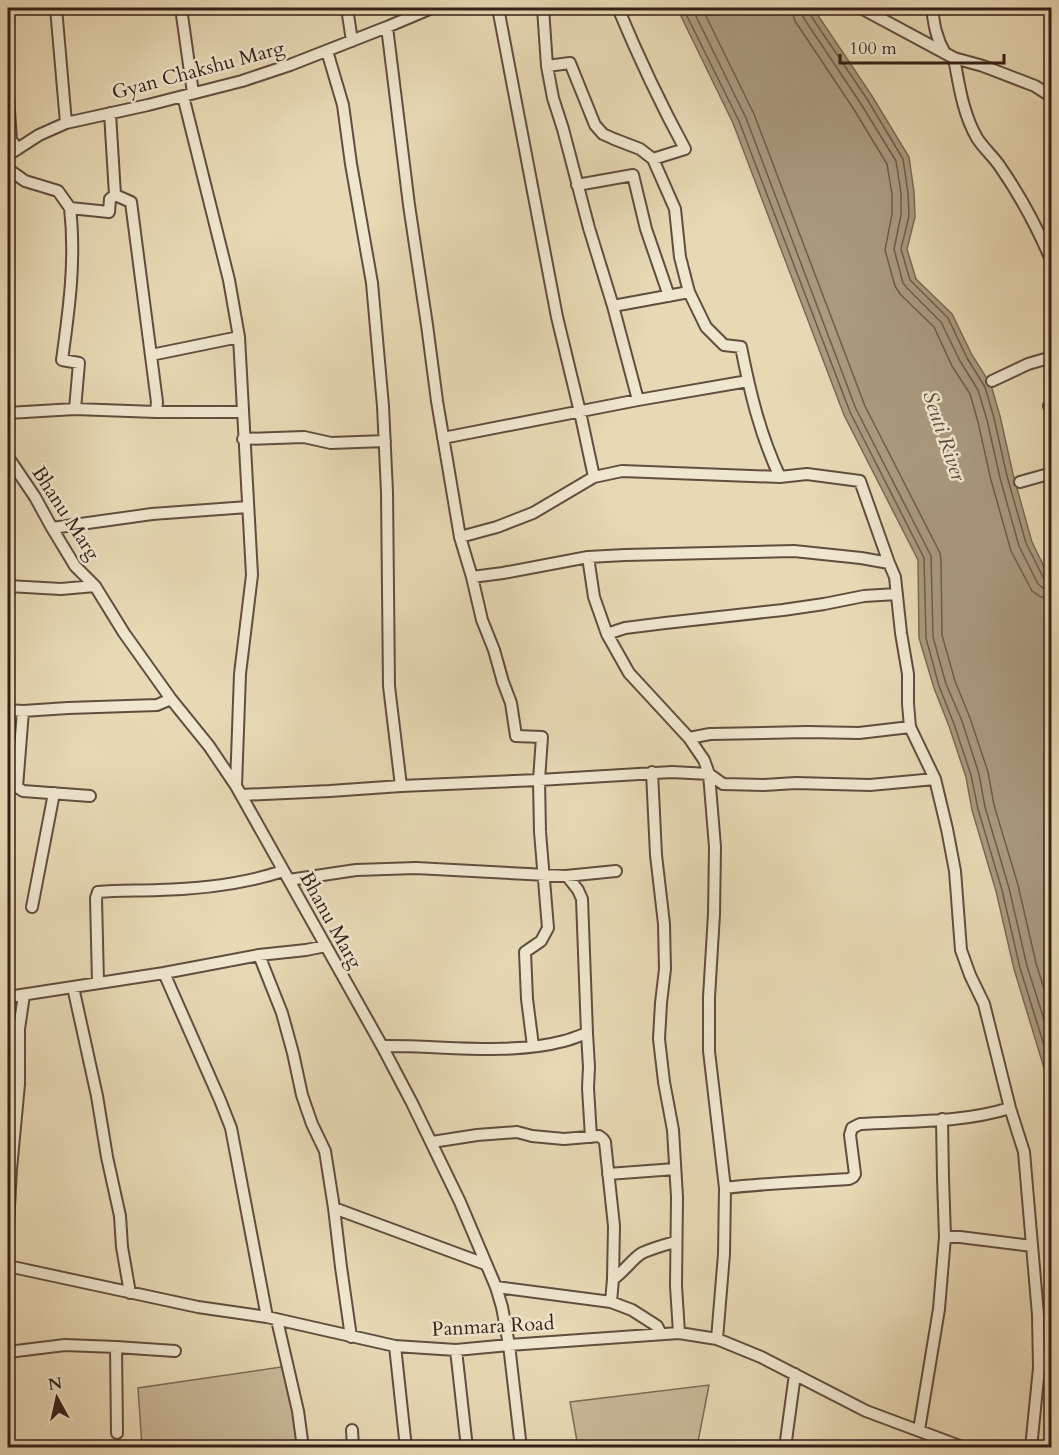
<svg xmlns="http://www.w3.org/2000/svg" width="1059" height="1455" viewBox="0 0 1059 1455" font-family="Cardo,serif">
	<style>
		.green { fill: #c9b999; stroke: #7e6c58; stroke-width: 1.5 }
		.water { fill: #aa9a7f; stroke: #7b6955; stroke-width: 1.5 }
		.lines { fill: none; stroke-linecap: round; stroke-linejoin: round }
		.shore { stroke: #6f5c4b; stroke-width: 1.5 }
		.minor-casing { stroke: #614e3e; stroke-width: 14 }
		.minor { stroke: #efe6ce; stroke-width: 10 }
		.labels { text-anchor: middle; dominant-baseline: central; stroke-width: 5; stroke-linejoin: round; paint-order: stroke }
		.street-label { font-size: 20px; fill: #341f17; stroke: #efe6ce }
		.water-label { font-size: 21px; font-style: italic; fill: #5d4a3b; stroke: #efe6ce }
	</style>
	<rect width="100%" height="100%" fill="#e7d9b4"/>
	<filter id="stains"><feTurbulence type="fractalNoise" baseFrequency=".00333" numOctaves="4"/><feColorMatrix values="0 0 0 0 .2 0 0 0 0 .09 0 0 0 0 .02 0 0 0 .5 -.17"/></filter>
	<radialGradient id="worn" r=".72"><stop offset=".6" stop-color="#630" stop-opacity="0"/><stop offset="1" stop-color="#630" stop-opacity=".3"/></radialGradient>
	<!-- green -->
	<path class="green" d="M288,1366L303,1447H142L138,1388Z
		M709,1385L697,1447H578L570,1402Z"/>
	<!-- water -->
	<path class="water" d="M677,8H813L872,96L909,157L914,192L915,217L907,249L916,279L952,314L972,355L991,385L1000,416L1013,474L1032,542L1051,581V1091L1014,969L996,891L972,810L966,777L949,726L934,688L919,638L918,560L844,415L733,123Z"/>
	<g class="lines">
		<!-- shore -->
		<path class="shore" d="M683,8L739,121L850,412L924,558L926,638L939,686L954,724L971,775L978,809L1002,890L1020,968L1052,1071
			M692,8L746,118L856,409L931,556L933,637L946,684L962,721L979,774L985,807L1009,888L1027,966L1052,1045
			M702,8L754,114L865,406L940,553L941,560L942,635L955,681L970,718L988,772L994,805L1018,885L1036,963L1052,1015
			M792,8L793,15L795,21L853,108L887,164L892,194V214L885,250L895,286L900,294L934,327L952,366L970,394L978,422L991,480L1011,551L1032,591L1041,597L1052,599
			M801,8L803,17L861,104L896,161L901,193V215L894,249L903,283L907,288L941,322L960,361L978,390L987,420L1000,478L1019,546L1038,584L1043,588L1052,590
			M809,8V13L867,99L903,159L908,193L909,216L901,249L910,280L948,318L967,358L985,387L994,418L1007,476L1026,543L1044,579L1047,582H1052"/>
		<!-- minor casing -->
		<g class="minor-casing">
			<path id="minor" d="M56,8L66,123
				M181,8L193,93
				M347,8L352,41
				M498,8L557,317L580,412L594,477
				M543,8L547,66L553,98L563,129L589,228L613,306L638,400
				M618,8C638,56 660,103 685,149L653,159L675,209L680,257L689,292L706,327L724,345L741,347C750,392 760,435 780,477
				M861,8L954,58L983,66L1035,86L1052,97
				M932,8C934,24 936,38 945,53
				M387,27L409,205L427,325L437,401L460,537L472,577L503,573L588,557L625,555L794,551L861,558L889,563L895,577L901,633L908,674V704L910,727L935,779L947,829L955,871L961,950L970,975L984,1004L1010,1108L1024,1152L1038,1315L1039,1368L1031,1448
				M327,51L343,105L351,164L372,283L383,406L387,492L389,686L401,786
				M954,58C959,85 963,114 977,138C984,149 994,157 1001,168C1021,197 1038,229 1052,262
				M547,66L570,63L595,125L603,134L614,139L640,149L653,159
				M8,96L11,140L18,149
				M183,96L229,280L239,337L252,575L240,674L236,786
				M8,155L39,135L66,123L148,105L242,81L290,65L387,27L432,8
				M8,169L25,181L58,191L70,208L109,212L110,199L115,195
				M577,185L633,175L646,229L669,296
				M70,208C76,259 69,310 62,360L79,363L75,409
				M613,306L689,292
				M151,355L239,337
				M992,381L1028,364L1052,357
				M1049,406L1052,410
				M156,412H242
				M8,413L75,409L156,412L157,402L131,202L115,195L110,113
				M443,438L638,400L748,381
				M243,439L304,437L331,443L385,441
				M8,457L35,497L52,528L75,566L95,586L124,633L171,699L209,746L236,786L382,1046L412,1103L460,1202L496,1287L502,1307L509,1345L521,1448
				M1020,482L1052,473
				M52,528L152,514L248,507
				M460,537L497,527L533,513L594,477L622,471L780,477L807,474L860,481L889,563
				M588,557L594,597L607,634L629,673L689,738L704,760L709,774L715,847L714,914L709,997V1051L725,1188L724,1254L717,1339
				M472,577L482,620L494,650L503,682L511,703L516,736L542,737L539,780L540,832L548,928L541,941L525,952L527,999L533,1046
				M8,586L61,589L95,586
				M607,634L625,628L665,623L783,610L824,604L864,596L897,594
				M8,710L23,711L68,708L157,705L171,699
				M23,711L17,787L23,791L90,796
				M689,738L710,734L807,732L859,733L910,727
				M652,772L656,855L664,924L665,969L661,1003L659,1039L664,1082L673,1130L677,1197L676,1286L679,1333
				M241,795L330,791L401,786L539,780L672,772L709,774L723,784L764,785L796,783L870,785L935,779
				M567,876L578,890L582,899L587,1033L589,1067L588,1088L591,1137
				M289,880L356,870L416,868L566,876L616,871
				M32,907L54,793
				M259,955L282,1013L293,1053L302,1095L312,1124L325,1151L334,1208L341,1267L351,1337
				M164,973L220,1100L231,1128L267,1317
				M98,983L96,898L98,892C118,890 139,891 159,890C200,889 244,884 283,871
				M73,987L97,1096L107,1157L120,1216L122,1247L130,1293
				M8,997L164,973L259,955L306,950L326,946
				M382,1046C440,1045 508,1056 564,1041C572,1039 579,1036 587,1033
				M432,1142L477,1135L517,1132L532,1136L564,1139L599,1136L603,1139L605,1142L614,1226L613,1279L611,1302
				M608,1174L675,1169
				M725,1188C766,1183 807,1182 849,1179L853,1177L855,1174L850,1135L852,1128L860,1124C910,1121 962,1123 1010,1108
				M334,1208L485,1264
				M8,1227L11,1169L19,1084V1029L24,995
				M945,1237H960L1032,1246
				M8,1266L198,1307L267,1317L395,1346L456,1350L509,1345L679,1333L717,1339L761,1357L866,1411L965,1448
				M613,1279C624,1272 632,1259 642,1253C653,1248 664,1245 675,1242
				M496,1287L611,1302L632,1310L657,1326L661,1334
				M277,1320L298,1411L303,1448
				M395,1346L406,1448
				M116,1347L117,1433
				M456,1350L467,1448
				M8,1352L65,1345L116,1347L175,1351
				M352,1430L353,1448
				M919,1430L939,1309L945,1237L943,1178L942,1119
				M785,1448L795,1374"/>
		</g>
		<!-- minor -->
		<use href="#minor" class="minor"/>
	</g>
	<g class="labels">
		<!-- street labels -->
		<g class="street-label">
			<text transform="translate(198 70) rotate(-15)">Gyan Chakshu Marg</text>
			<text transform="translate(66 513) rotate(57)">Bhanu Marg</text>
			<text transform="translate(331 920) rotate(61)">Bhanu Marg</text>
			<text transform="translate(493 1326) rotate(-3)">Panmara Road</text>
		</g>
		<!-- water labels -->
		<g class="water-label">
			<text transform="translate(944 436) rotate(71)">Seuti River</text>
		</g>
	</g>
	<!-- margin -->
	<rect width="1059" height="1455" fill="none" stroke="#e7d9b4" stroke-width="30"/>
	<rect x="9" y="9" width="1041" height="1437" fill="none" stroke="#341f17" stroke-width="3"/>
	<rect x="15" y="15" width="1029" height="1425" fill="none" stroke="#341f17" stroke-width="1.5"/>
	<!-- north arrow -->
	<g transform="translate(57 1398) rotate(352)" stroke="#efe6ce" stroke-width="4.5" paint-order="stroke">
	<path d="M0-4.5L10 22L0 15L-10 22Z" fill="#341f17"/>
	<text y="-9" font-size="16" font-weight="bold" text-anchor="middle" fill="#341f17">N</text>
	</g>
	<!-- scale -->
	<path d="M840 54v9h164v-9" fill="none" stroke="#341f17" stroke-width="3"/>
	<text x="849" y="54" font-size="18" fill="#341f17" stroke="#efe6ce" stroke-width="4.5" paint-order="stroke">100 m</text>
	<rect width="100%" height="100%" filter="url(#stains)"/>
	<rect width="100%" height="100%" fill="url(#worn)"/>
</svg>
